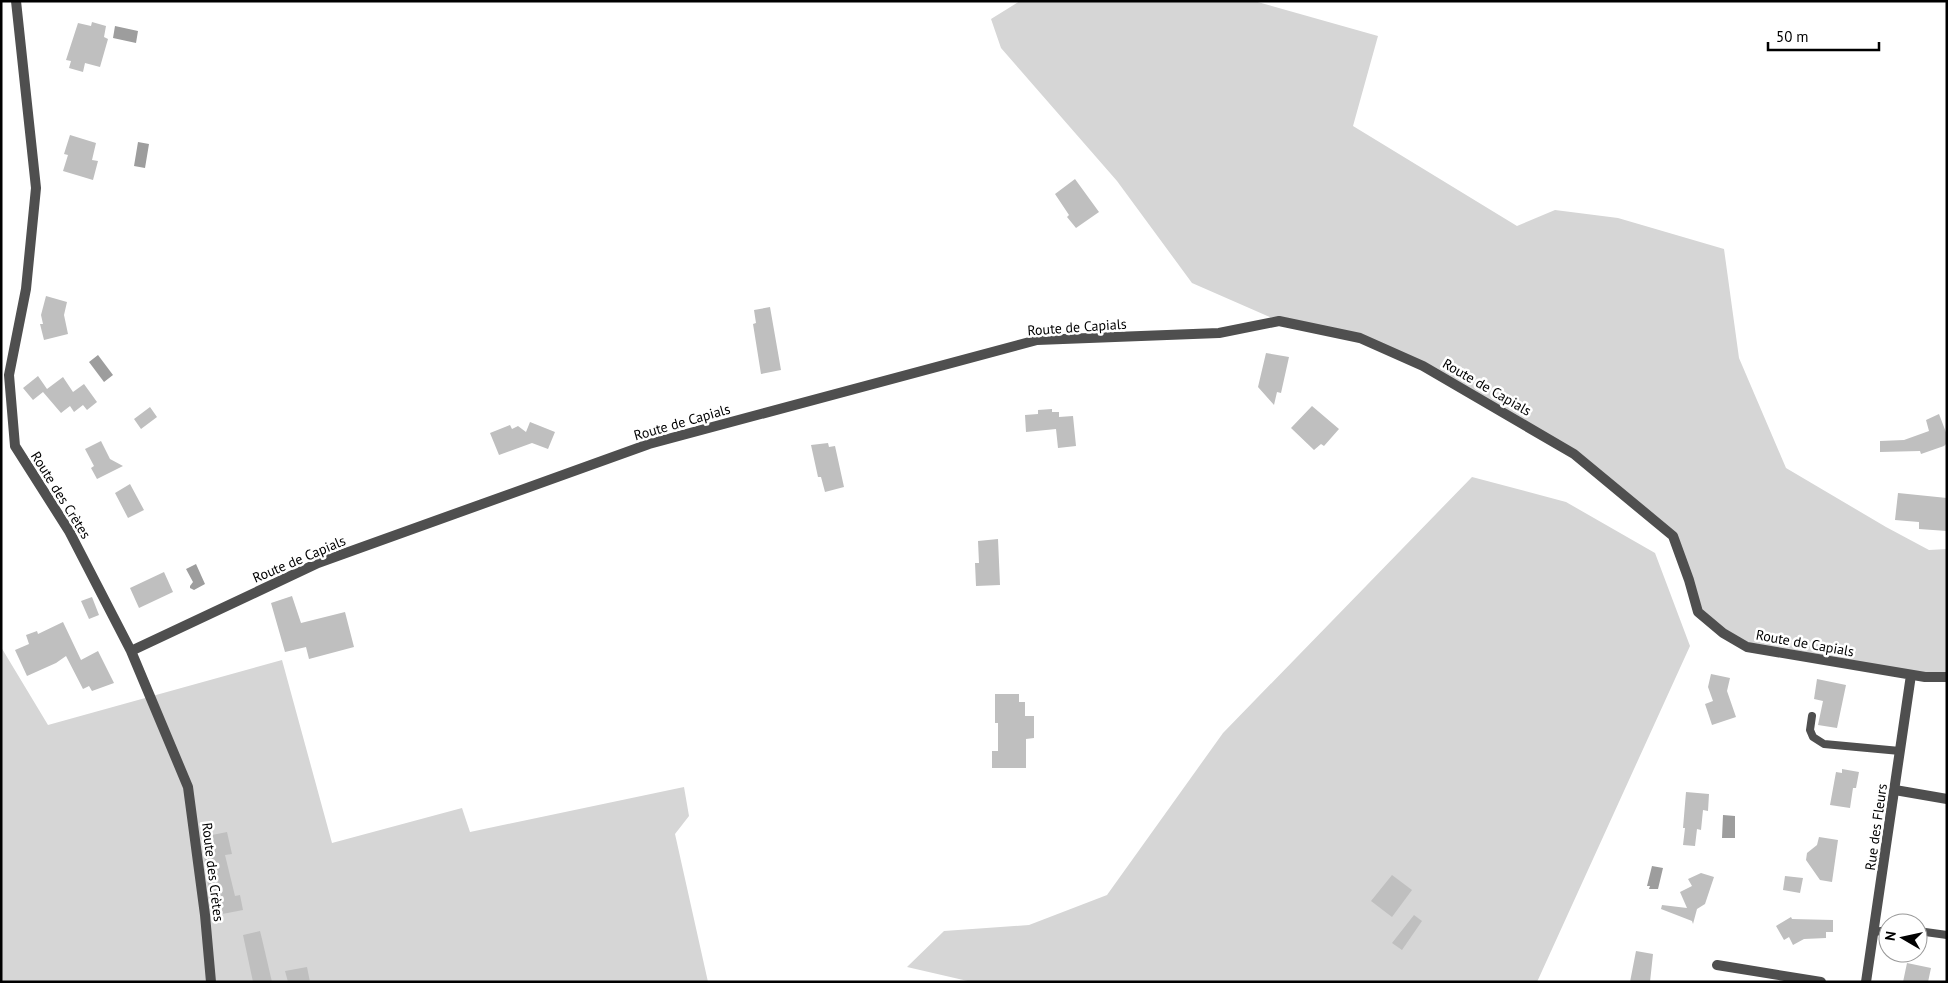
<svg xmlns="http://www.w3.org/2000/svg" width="1948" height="983" viewBox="0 0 1948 983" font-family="'PT Sans',sans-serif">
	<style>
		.green { fill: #d6d6d6 }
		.water { fill: #9d9d9d }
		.building { fill: #bfbfbf }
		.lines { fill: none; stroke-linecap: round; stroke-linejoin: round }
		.service { stroke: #4f4f4f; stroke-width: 8 }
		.minor { stroke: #4f4f4f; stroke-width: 10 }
		.labels { text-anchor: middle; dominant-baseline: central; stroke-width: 5; stroke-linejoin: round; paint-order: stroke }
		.street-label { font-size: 14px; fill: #000; stroke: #fff }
	</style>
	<rect width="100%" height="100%" fill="#fff"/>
	<!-- green -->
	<path class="green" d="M1020,1H1254L1378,36L1353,126L1517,226L1555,210L1618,218L1724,249L1739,358L1786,468L1886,527L1929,550L1947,549V677L1747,647L1698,612L1673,536L1574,454L1423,366L1360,338L1279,321L1192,283L1117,181L1001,48L991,19Z
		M1472,477L1566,502L1655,553L1690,646L1537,982H972L907,967L944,931L1029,925L1107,895L1223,733Z
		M1,647L48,725L282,660L332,843L462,808L470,832L684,787L689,816L675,834L708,982H1Z"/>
	<!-- water -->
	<path class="water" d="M115,26L138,31L136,43L113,38Z
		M138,142L149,144L145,168L134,166Z
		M98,355L113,375L104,382L89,362Z
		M196,564L205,584L194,590L190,588V586L193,582L186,569Z
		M1723,815L1735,816V838H1722Z
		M1652,866L1663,868L1658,889H1649L1650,886H1647Z"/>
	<!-- building -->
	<path class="building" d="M92,22L106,26L104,37L108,39L100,67L85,63L83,72L69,68L71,61L66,60L78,23L91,26Z
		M70,135L96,143L92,160L98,161L93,180L63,171L68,155L64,154Z
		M1075,179L1099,212L1076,228L1067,217L1069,215L1055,194Z
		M46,296L67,302L64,315L68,334L44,340L40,324H43L41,315Z
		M770,307L781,370L761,374L753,324L756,323L754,310Z
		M1266,353L1289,357L1281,393L1277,392L1274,405L1258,387Z
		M38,376L47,389L63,377L73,392L84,384L97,402L87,410L83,405L74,412L70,406L61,413L43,392L33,400L23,388Z
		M1312,406L1339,429L1324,446L1321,444L1314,450L1291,428Z
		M150,407L157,417L141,429L134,419Z
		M1052,409V412H1059V417L1073,416L1076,446L1058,448L1056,429L1026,432L1025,415L1038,414V410Z
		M1939,414L1947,435V443L1944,446L1921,454L1920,451L1880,452V441L1904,440L1929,431L1926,420Z
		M530,422L555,432L548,449L532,443L499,455L490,433L510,425L512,429L518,426L526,432Z
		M101,441L110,459L123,466L97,479L91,468L94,466L85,449Z
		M828,443L829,447L835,446L844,487L825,492L821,477H818L811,445Z
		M130,484L144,510L128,518L115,493Z
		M1898,493L1947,498V531L1919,529V522L1895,520Z
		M998,539L1000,585L976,586L975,563H979L978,541Z
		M164,572L173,592L139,608L130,588Z
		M292,596L301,623L345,612L354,647L309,659L306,647L285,652L271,603Z
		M92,597L99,615L89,619L81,601Z
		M63,622L81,660L98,651L114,683L92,691L89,686L83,689L66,656L56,663L27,676L15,650L29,644L26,635L37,631L38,634Z
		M1711,674L1730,678L1727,691L1736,717L1712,725L1705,704L1713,701L1708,687Z
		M1817,679L1846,685L1837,728L1818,725L1823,701L1814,699Z
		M995,694H1019V702H1025V716H1034V738L1026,739V768H992V751H998V723H995Z
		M1842,769L1859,772L1856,788H1853L1850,808L1830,805L1836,772L1842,773Z
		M1686,792L1709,794L1708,811L1703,810L1701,830L1697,829L1695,846L1683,845L1685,828H1683Z
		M227,832L232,854L225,855L235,896L240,895L243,910L212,916L202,837Z
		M1819,837L1838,840L1832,882L1820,880L1806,860L1807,853L1817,845Z
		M1701,873L1714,877L1705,904L1697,909L1693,924L1692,921L1661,909L1662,905L1687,908L1680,892L1692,886L1688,879Z
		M1392,875L1412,890L1392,917L1371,901Z
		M1785,876L1803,878L1800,893L1783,890Z
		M1414,915L1422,921L1402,950L1392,943Z
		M1791,917L1792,919L1833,920V932H1826V938L1804,939L1793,945L1789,937L1784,940L1776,926Z
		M260,931L262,939L272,982H253L243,935Z
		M1636,951L1653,954L1650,982H1630Z
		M1907,963L1931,968L1928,982H1903Z
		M307,967L310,982H288L285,971Z"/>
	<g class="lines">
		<!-- service -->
		<path class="service" d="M1812,716L1810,730L1813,737L1824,744L1900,751
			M1918,931L1947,935
			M1874,932L1888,930"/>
		<!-- minor -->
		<path class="minor" d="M16,1L36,188L26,289L9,375L15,446L69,531L131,651L188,787L205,915L211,982
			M131,651L318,563L649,444L1037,340L1219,333L1279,321L1360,338L1423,366L1574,454L1673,536L1689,580L1698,612L1723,633L1747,647L1925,677H1947
			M1895,790L1947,799
			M1717,965L1821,982
			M1866,982L1911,675"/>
	</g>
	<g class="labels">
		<!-- street labels -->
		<g class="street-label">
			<text transform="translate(1077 327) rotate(-4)">Route de Capials</text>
			<text transform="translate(1487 387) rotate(30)">Route de Capials</text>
			<text transform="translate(682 422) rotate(-16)">Route de Capials</text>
			<text transform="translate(61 495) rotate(58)">Route des Crètes</text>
			<text transform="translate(299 559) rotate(-23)">Route de Capials</text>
			<text transform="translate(1805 643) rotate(10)">Route de Capials</text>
			<text transform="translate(1876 827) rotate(-82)">Rue des Fleurs</text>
			<text transform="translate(213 872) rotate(83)">Route des Crètes</text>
		</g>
	</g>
	<!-- border -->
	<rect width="1948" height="983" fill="none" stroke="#000000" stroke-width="5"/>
	<!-- north arrow -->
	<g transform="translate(1903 938) rotate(279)"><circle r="24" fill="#ffffff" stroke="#999999"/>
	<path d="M0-4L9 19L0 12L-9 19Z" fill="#000000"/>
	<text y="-8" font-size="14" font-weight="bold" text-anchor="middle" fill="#000000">N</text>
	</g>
	<!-- scale -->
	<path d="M1768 42v8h111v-8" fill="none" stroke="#000000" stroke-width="2.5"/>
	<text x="1776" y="42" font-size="15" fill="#000000" stroke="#ffffff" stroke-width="4" paint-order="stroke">50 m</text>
</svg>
